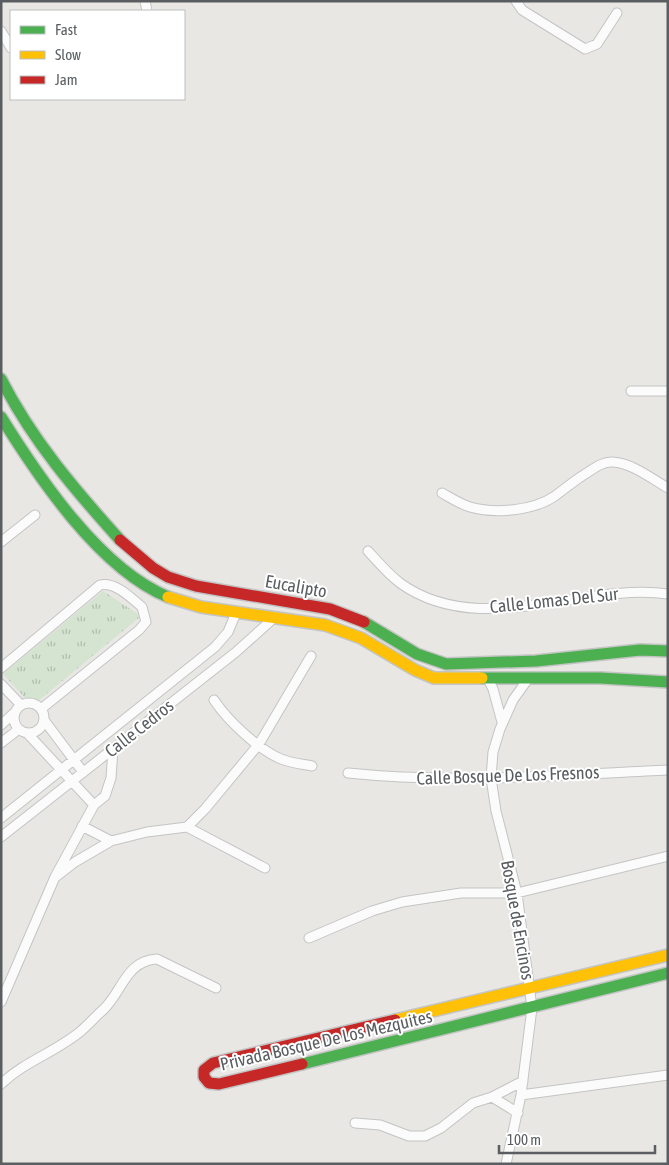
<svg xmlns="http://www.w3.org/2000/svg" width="669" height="1165" viewBox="0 0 669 1165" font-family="'Asap Condensed',sans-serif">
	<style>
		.park { fill: url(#park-tufts) }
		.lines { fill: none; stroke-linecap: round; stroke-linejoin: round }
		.street-casing { stroke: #c3c4c4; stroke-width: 11 }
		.fast-casing { stroke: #c3c4c4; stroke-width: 14 }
		.slow-casing { stroke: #c3c4c4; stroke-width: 14 }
		.jam-casing { stroke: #c3c4c4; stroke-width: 14 }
		.street { stroke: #fcfbfb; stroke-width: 9 }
		.fast { stroke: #4caf50; stroke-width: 11 }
		.slow { stroke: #ffc107; stroke-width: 11 }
		.jam { stroke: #c62828; stroke-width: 11 }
		.labels { text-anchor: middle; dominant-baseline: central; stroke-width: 4; stroke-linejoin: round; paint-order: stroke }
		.street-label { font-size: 18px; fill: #5a5e61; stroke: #fff }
	</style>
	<defs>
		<pattern id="park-tufts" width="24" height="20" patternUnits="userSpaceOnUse" patternTransform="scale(1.25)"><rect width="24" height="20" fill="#d5e3d1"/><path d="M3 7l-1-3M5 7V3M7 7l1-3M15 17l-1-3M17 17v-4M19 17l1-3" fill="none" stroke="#b0bbad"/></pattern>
	</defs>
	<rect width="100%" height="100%" fill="#e9e7e4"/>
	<!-- park -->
	<path class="park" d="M103,591L141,616L37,702L26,699L3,674Z"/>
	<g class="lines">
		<!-- street casing -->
		<g class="street-casing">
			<path id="street" d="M145,1L147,11
				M516,1L522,10L585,49L597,44L617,13
				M1,31L11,48
				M631,391H668
				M442,493C451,498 460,504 470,507C495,514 533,511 555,496C564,489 573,482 582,476C592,470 602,461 613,462C632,463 652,479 668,488
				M1,542L35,515
				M368,551C378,562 388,574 400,583C479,640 582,582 668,594
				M1,668L100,585C115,581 132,599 142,607L146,622L139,630L41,709
				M488,679L493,689L502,722
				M1,684L21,705
				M214,700C228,721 258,749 281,759C291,763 302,764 312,766
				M14 718a15 15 0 1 1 30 0a15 15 0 1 1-30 0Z
				M44,720L83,772
				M1,725L14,713
				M27,733L94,805
				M1,743L19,729
				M348,773C454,784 561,775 668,770
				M1,818L215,647L228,632L236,613
				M82,826L111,841
				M187,827L205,809L259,744L311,656
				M1,837L236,652L275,617
				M57,876L75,862L111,841L147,832L187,827L265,868
				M309,938L372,911L402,902L461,893H517L668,856
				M1,1002L55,877L94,805L105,796L111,778L113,749
				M1,1084C25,1061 56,1052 81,1031C89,1024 96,1016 104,1009C123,990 126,961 157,959L216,988
				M521,1095L668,1075
				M492,1097L518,1113
				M355,1123L380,1125L409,1136H425L441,1128L473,1103L492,1097L523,1081
				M506,1164L521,1095L532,1008L517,893L496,811L491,778L493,752L500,729L513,700L528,679"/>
		</g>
		<!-- fast casing -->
		<g class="fast-casing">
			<path id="fast" d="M1,379C32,440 75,490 120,540
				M1,417C39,478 100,569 168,597
				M364,622L417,654L446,664L536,661L640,650L668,651
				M482,678H600L668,682
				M302,1064L668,973"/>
		</g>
		<!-- slow casing -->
		<g class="slow-casing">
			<path id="slow" d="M168,597L201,607L325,625L361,638L415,670L434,678H482
				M395,1020L668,955"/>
		</g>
		<!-- jam casing -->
		<g class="jam-casing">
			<path id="jam" d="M120,540L153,568L168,577L196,586L330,609L364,622
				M302,1064L219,1084L209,1083L204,1077V1070L213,1063L395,1020"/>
		</g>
		<!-- street -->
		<use href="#street" class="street"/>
		<!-- fast -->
		<use href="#fast" class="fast"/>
		<!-- slow -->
		<use href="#slow" class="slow"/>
		<!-- jam -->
		<use href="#jam" class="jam"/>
	</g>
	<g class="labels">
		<!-- street labels -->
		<g class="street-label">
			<text transform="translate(296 586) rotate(10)">Eucalipto</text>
			<text transform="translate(554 600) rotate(-6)">Calle Lomas Del Sur</text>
			<text transform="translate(139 728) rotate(-38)">Calle Cedros</text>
			<text transform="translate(508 775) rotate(-2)">Calle Bosque De Los Fresnos</text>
			<text transform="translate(518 920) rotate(80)">Bosque de Encinos</text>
			<text transform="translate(326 1040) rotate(-13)">Privada Bosque De Los Mezquites</text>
		</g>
	</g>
	<!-- border -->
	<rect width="669" height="1165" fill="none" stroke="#5a5e61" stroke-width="5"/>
	<!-- legend -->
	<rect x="10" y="10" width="175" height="90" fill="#ffffff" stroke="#bdbfc0"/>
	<rect x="20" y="26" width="25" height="8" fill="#4caf50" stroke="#bdbfc0"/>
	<text x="55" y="35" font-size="15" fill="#5a5e61">Fast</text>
	<rect x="20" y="51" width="25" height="8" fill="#ffc107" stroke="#bdbfc0"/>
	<text x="55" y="60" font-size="15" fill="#5a5e61">Slow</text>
	<rect x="20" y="76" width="25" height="8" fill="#c62828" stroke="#bdbfc0"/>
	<text x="55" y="85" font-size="15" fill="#5a5e61">Jam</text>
	<!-- scale -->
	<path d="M499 1145v8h156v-8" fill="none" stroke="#5a5e61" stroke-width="2.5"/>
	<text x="507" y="1145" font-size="15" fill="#5a5e61" stroke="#ffffff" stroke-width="4" paint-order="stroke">100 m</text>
</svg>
